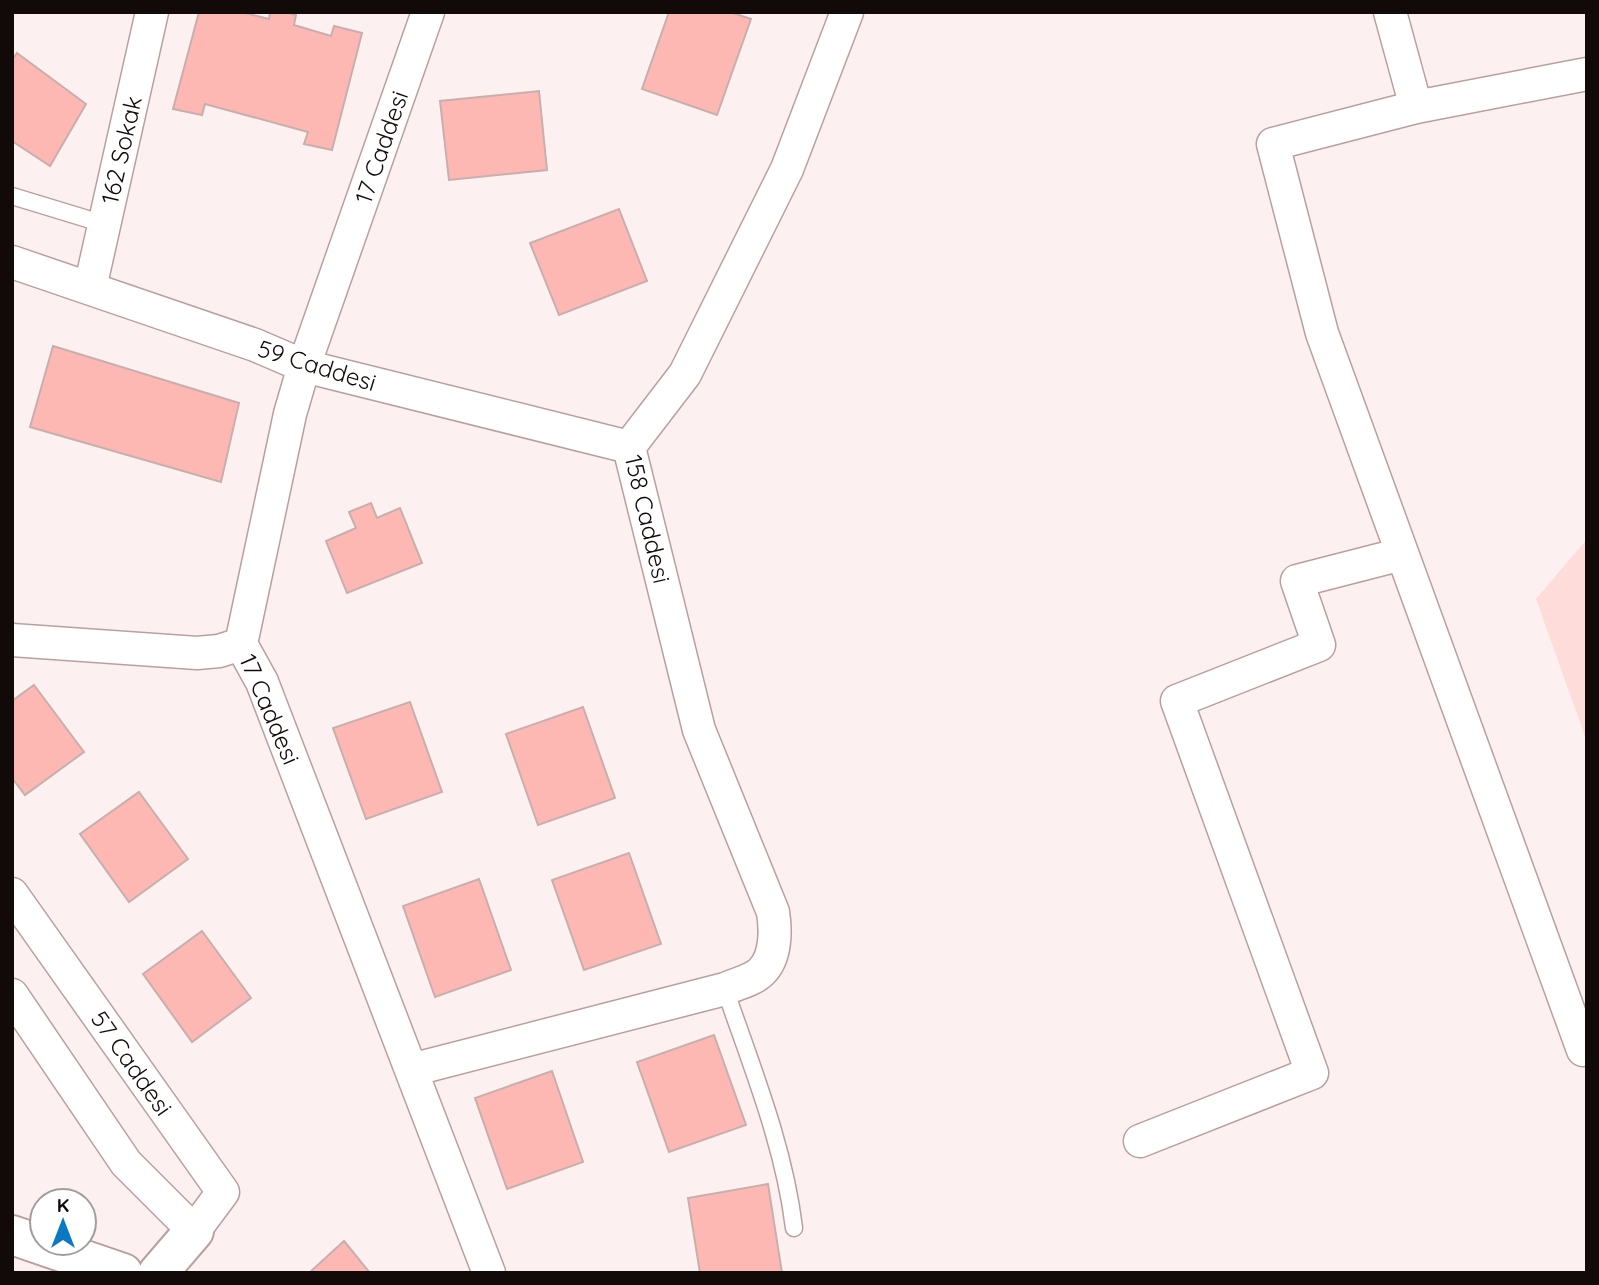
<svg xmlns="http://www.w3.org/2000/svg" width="1599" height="1285" viewBox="0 0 1599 1285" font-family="Quicksand,sans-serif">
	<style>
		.green { fill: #fedcda }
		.building { fill: #feb8b4; stroke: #c8aeac; stroke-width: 2 }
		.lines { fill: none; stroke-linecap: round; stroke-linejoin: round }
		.service-casing { stroke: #b9a09e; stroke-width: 19 }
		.minor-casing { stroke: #b9a09e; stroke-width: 35 }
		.tertiary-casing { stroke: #b9a09e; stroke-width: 42 }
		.service { stroke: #fff; stroke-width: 16 }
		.minor { stroke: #fff; stroke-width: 32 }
		.tertiary { stroke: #fff; stroke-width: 38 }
		.labels { text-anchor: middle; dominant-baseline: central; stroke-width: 6; stroke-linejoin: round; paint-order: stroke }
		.street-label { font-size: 24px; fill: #120a09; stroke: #fff }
	</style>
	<rect width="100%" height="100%" fill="#fcf1f0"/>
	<!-- green -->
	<path class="green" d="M1587,539V742L1536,599Z"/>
	<!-- building -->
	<path class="building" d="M199,12H241L269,19L270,12H285L296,15L294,25L331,36L334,26L362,33L332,150L304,144L308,132L205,104L202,115L173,109Z
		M669,12H730L751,19L717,115L642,89Z
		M17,53L86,104L50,166L12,141V60Z
		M539,91L547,170L449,180L440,101Z
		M619,209L647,281L559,315L530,243Z
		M53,346L239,403L221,482L30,427Z
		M371,503L377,518L400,508L422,563L347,593L326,541L356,528L349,512Z
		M34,685L84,752L25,795L12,778V701Z
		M410,702L442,792L366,819L333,728Z
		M583,707L615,798L538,825L506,734Z
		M139,792L188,859L129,902L80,834Z
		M629,853L661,944L584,970L552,880Z
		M479,879L511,970L435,997L403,906Z
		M202,931L251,998L192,1042L143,974Z
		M714,1035L746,1125L669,1152L637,1062Z
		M552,1071L583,1162L507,1189L475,1098Z
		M768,1184L782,1273H700L688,1198Z
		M344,1241L370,1273H309Z"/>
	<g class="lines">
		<!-- service casing -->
		<g class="service-casing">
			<path id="service" d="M12,196L104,224
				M725,989C752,1068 784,1145 794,1228"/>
		</g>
		<!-- minor casing -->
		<g class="minor-casing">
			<path id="minor" d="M428,12L304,366L290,414L241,644L262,682L489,1273
				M1390,12L1416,107L1587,74
				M1416,107L1273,144L1322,333L1583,1050
				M12,262L255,345L304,366L629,447
				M90,288L152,12
				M12,640L197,653L219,651L241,644
				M12,894L223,1192L194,1231L126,1163L12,995
				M411,1070L725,989C736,984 753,980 761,972C776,958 776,931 773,912L699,730L629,447L685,374L787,169L847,12
				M1140,1141L1312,1073L1177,701L1319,645L1297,581L1402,554"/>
		</g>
		<!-- tertiary casing -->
		<g class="tertiary-casing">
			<path id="tertiary" d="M12,1235L123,1273
				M158,1273L194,1231"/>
		</g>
		<!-- service -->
		<use href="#service" class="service"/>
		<!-- minor -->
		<use href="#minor" class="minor"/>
		<!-- tertiary -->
		<use href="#tertiary" class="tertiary"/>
	</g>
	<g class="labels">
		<!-- street labels -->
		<g class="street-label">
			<text transform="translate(381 147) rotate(-71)">17 Caddesi</text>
			<text transform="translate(121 150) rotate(-77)">162 Sokak</text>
			<text transform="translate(317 365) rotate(17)">59 Caddesi</text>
			<text transform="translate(648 519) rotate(77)">158 Caddesi</text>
			<text transform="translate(270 709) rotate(67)">17 Caddesi</text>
			<text transform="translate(132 1063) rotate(55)">57 Caddesi</text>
		</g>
	</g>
	<!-- border -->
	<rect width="1599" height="1285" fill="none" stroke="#120a09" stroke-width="28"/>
	<!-- north arrow -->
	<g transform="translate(63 1222)"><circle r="33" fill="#ffffff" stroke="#a09d9d" stroke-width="2"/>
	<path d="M0-5L12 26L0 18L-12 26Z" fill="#0a78c2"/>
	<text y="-10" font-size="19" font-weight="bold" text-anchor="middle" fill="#120a09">K</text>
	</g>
</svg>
